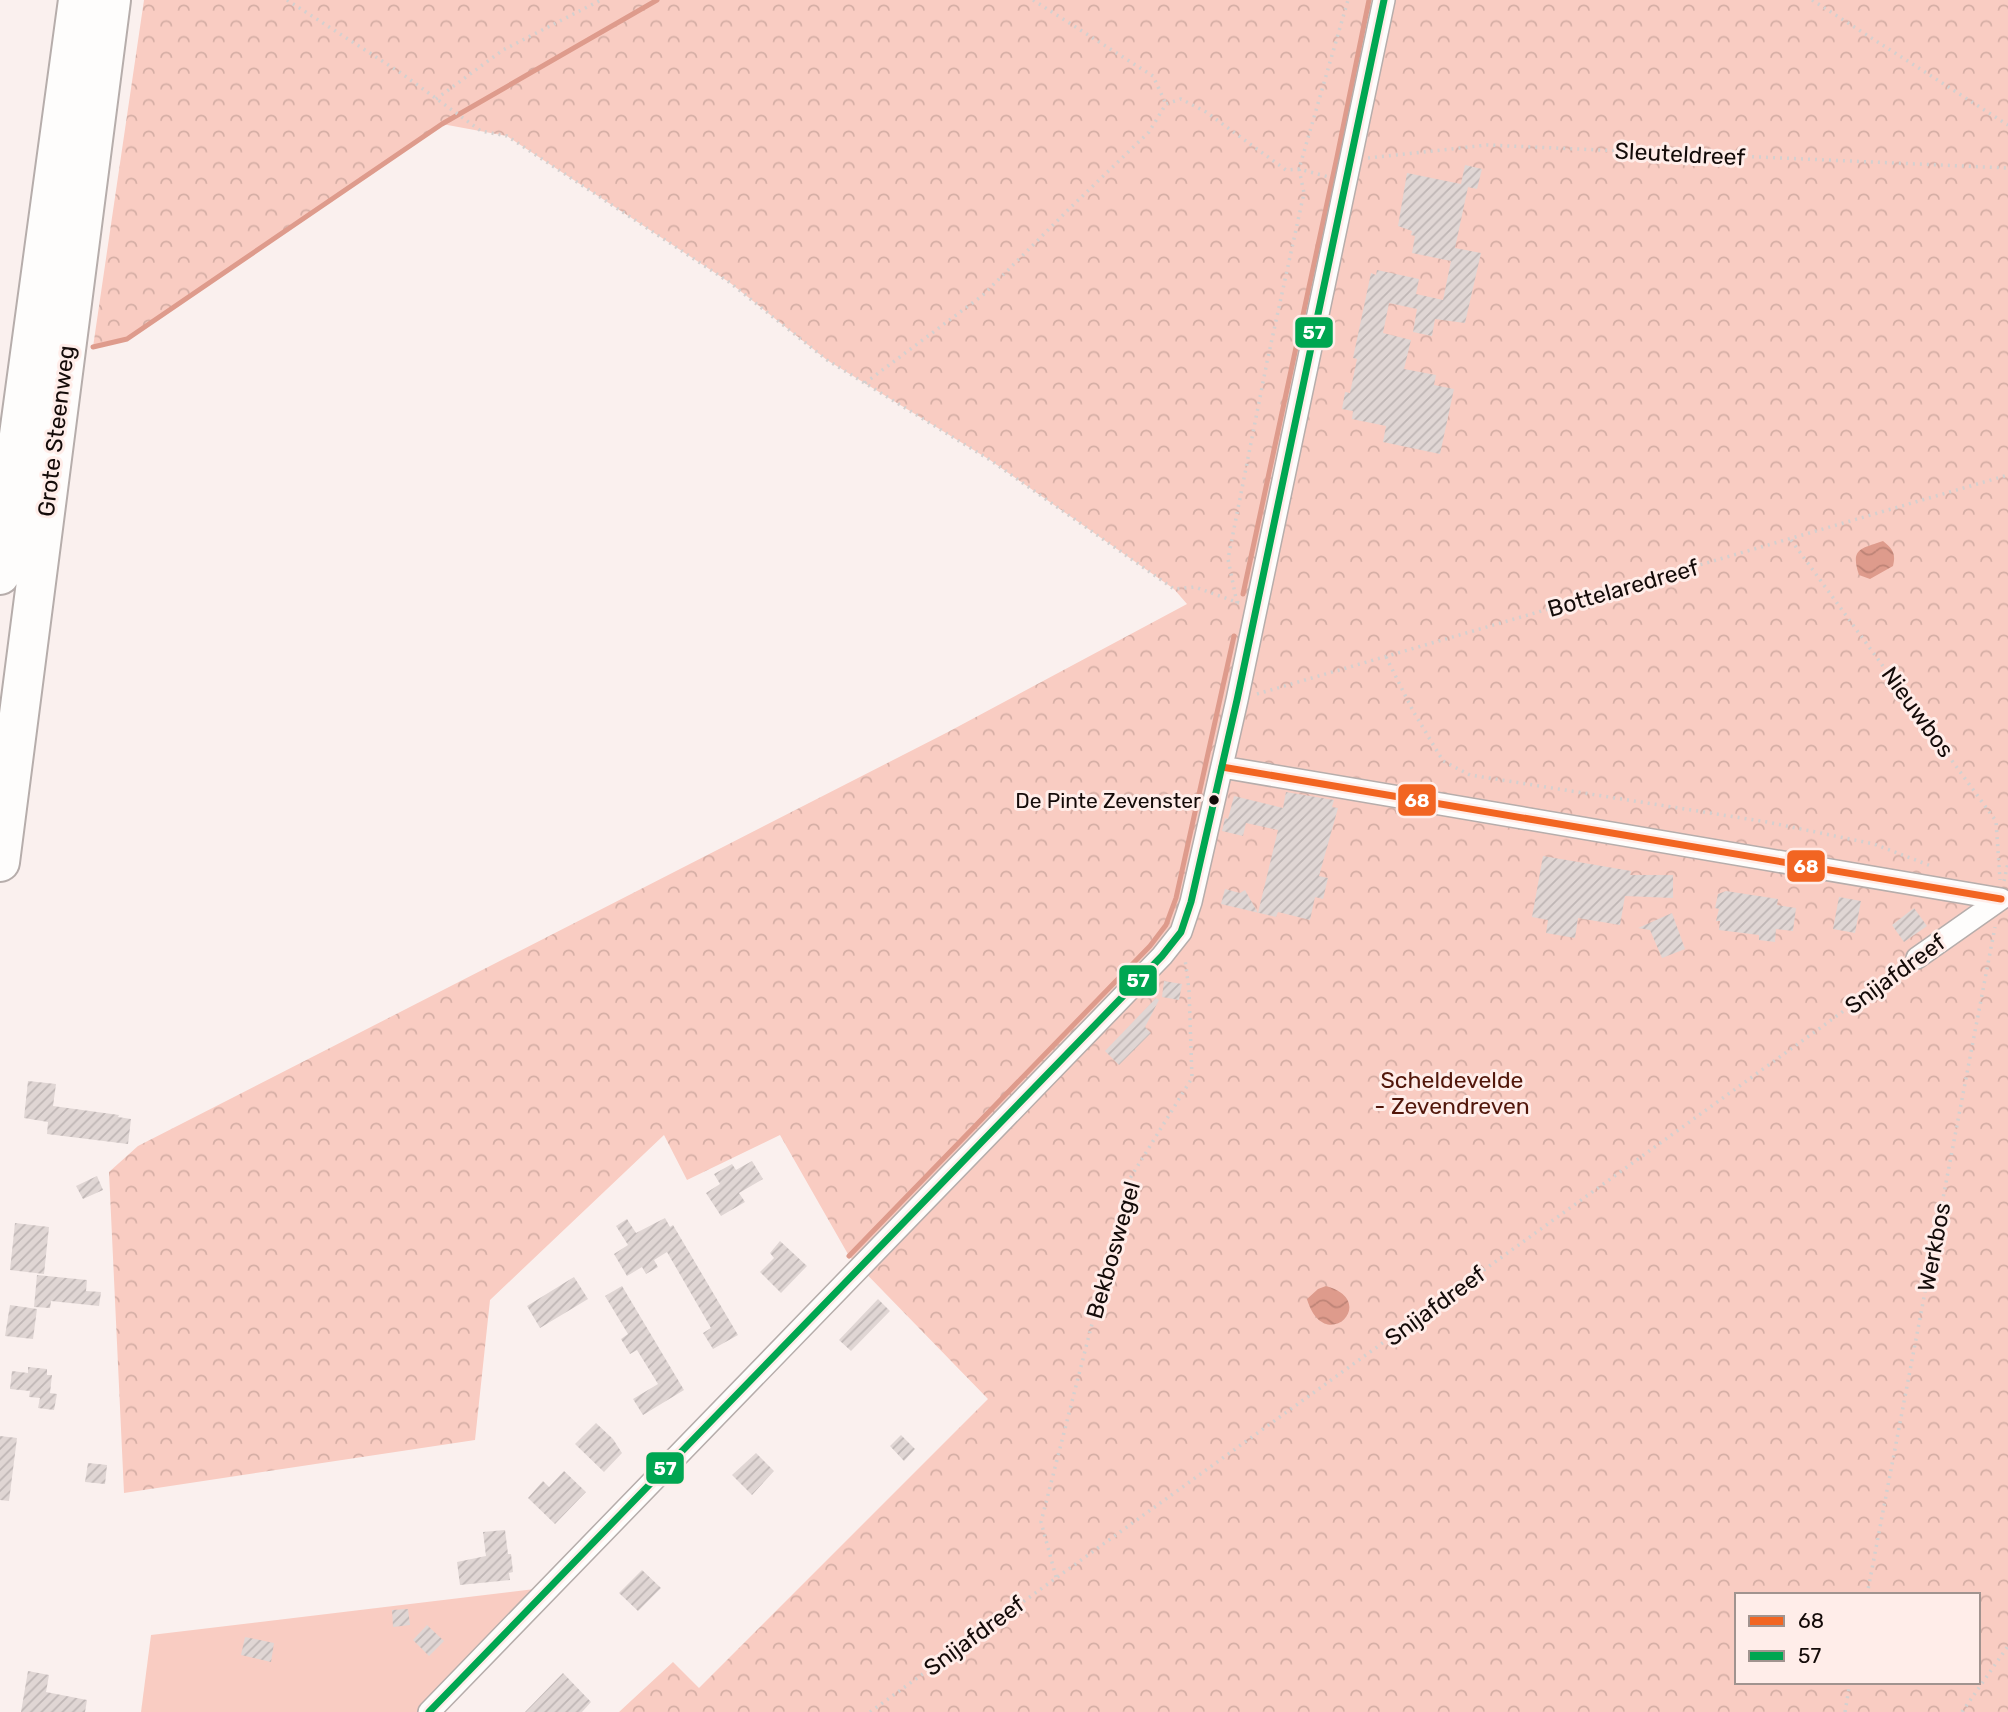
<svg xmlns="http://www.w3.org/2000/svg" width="2008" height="1712" viewBox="0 0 2008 1712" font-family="Rubik,sans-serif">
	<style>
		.grass { fill: #f9ccc2 }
		.park { fill: url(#park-crowns); fill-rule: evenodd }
		.water { fill: url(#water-waves) }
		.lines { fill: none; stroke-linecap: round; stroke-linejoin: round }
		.stream { stroke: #de9b8c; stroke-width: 5 }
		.building { fill: url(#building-hatch) }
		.street-casing { stroke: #b6adab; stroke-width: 24 }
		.highway-casing { stroke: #b6adab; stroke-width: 42 }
		.path { stroke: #d4d0cf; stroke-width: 3.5; stroke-dasharray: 2 5; stroke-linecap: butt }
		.street { stroke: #fefdfc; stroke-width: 21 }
		.highway { stroke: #fefdfc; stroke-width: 38 }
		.bus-1-casing { stroke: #ffede9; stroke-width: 12 }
		.bus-2-casing { stroke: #ffede9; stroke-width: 12 }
		.bus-1 { stroke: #f26522; stroke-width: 7 }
		.bus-2 { stroke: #00a651; stroke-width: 7 }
		.bus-dot { fill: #140b09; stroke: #ffede9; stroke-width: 2.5 }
		.labels { text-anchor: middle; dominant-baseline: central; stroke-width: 6; stroke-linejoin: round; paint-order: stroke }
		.bus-label { font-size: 21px; fill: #140b09; stroke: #ffede9; text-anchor: end }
		.street-label { font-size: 23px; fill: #140b09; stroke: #ffede9 }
		.park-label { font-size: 23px; fill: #51160a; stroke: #ffede9 }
		.line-badge { stroke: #ffede9; stroke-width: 2.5 }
		.badge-label { font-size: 19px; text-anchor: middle; font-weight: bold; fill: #fff }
	</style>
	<defs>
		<pattern id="park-crowns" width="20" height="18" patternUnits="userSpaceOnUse" patternTransform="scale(1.75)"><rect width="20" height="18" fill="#f9ccc2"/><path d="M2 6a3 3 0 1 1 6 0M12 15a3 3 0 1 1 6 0" fill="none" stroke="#d5aea5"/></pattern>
		<pattern id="water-waves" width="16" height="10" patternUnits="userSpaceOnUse" patternTransform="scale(1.75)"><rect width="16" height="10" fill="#de9b8c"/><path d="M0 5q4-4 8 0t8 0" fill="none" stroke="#be8477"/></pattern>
		<pattern id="building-hatch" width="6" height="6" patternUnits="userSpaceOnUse" patternTransform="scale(1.75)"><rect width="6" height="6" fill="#e0d6d4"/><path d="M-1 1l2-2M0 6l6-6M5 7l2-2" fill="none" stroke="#bfb6b5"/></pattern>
	</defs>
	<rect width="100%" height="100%" fill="#faf0ee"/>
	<!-- grass -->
	<path class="grass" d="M543,1588L417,1712H141L151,1635Z"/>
	<!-- park -->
	<path class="park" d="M144,0H2008V1712H619L673,1662L699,1688L988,1399L849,1256L780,1135L687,1180L664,1135L490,1300L475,1440L124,1493L109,1172L138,1146L948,732L1187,604L1174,589L990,460L827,360L729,282L507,136L442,124L127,339L93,347ZM1737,1595H1978V1682H1737Z"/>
	<!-- water -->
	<path class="water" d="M1883,541C1893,549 1896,554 1893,566L1870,579L1859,575C1850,548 1861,549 1883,541Z
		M1326,1286C1381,1301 1324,1357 1307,1299L1318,1289Z"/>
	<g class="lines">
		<!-- stream -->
		<path class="stream" d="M93,347L127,339L442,124L657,0
			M1243,594L1337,157L1369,0
			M849,1256L1150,946L1166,925L1176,898L1234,636"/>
	</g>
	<!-- building -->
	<path class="building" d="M1465,165L1482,169L1477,189L1468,187L1455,248L1481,253L1465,323L1435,319L1432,336L1413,332L1417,309L1389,303L1383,333L1411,340L1404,369L1436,375L1434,385L1454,389L1440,454L1383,442L1386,426L1352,419L1353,411L1342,409L1345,392L1350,393L1357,359L1353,358L1371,273L1376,275L1377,270L1419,279L1416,294L1443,300L1451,261L1412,253L1415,236L1411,235L1412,231L1398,226L1407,173L1461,184Z
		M1286,792L1334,800L1332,807L1338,808L1319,876L1328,878L1323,899L1315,897L1310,920L1278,912L1276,917L1221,904L1225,889L1240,893L1245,890L1258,913L1278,830L1246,823L1243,836L1222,831L1225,818L1228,819L1234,796L1283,808Z
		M1543,856L1631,871L1630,875H1673V898L1625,896L1620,925L1578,918L1575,938L1546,933L1548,920L1532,917Z
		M1726,891L1778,899L1777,905L1796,908L1793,931L1776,929L1775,942L1759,940V935L1719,930L1720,921H1716L1719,909L1715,908L1718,894Z
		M1839,897L1861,901L1855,933L1833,929Z
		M1914,908L1927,926L1904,942L1892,925Z
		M1672,913L1685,949L1662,958L1650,930L1638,928Z
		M1164,981L1182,984L1179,1000L1162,997Z
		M1156,998L1159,1000L1145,1027L1151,1033L1119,1065L1105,1051Z
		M28,1081L56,1084L53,1106L119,1115L118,1117L131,1119L128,1144L47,1134L48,1122L24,1118Z
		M752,1161L763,1179L739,1193L745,1202L721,1216L706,1193L720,1184L714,1174L732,1164L736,1170Z
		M97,1176L103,1190L83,1199L76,1186Z
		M665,1218L670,1227L673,1225L738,1335L713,1349L703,1333L711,1328L667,1252L654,1260L658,1267L646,1274L642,1267L627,1276L614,1254L628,1245L616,1226L627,1219L636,1233Z
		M15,1223L49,1227L44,1274L10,1270Z
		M780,1241L807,1266L781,1293L760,1272L774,1258L770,1253Z
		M37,1275L87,1280L86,1291L101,1292L99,1306L51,1301L50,1308L34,1307Z
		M574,1277L588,1299L540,1328L527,1306Z
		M622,1286L684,1390L643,1415L633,1399L658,1384L637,1350L630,1354L621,1339L628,1334L605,1296Z
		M878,1299L890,1311L851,1351L839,1340Z
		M10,1305L37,1309L33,1339L5,1336Z
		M28,1367L47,1369V1375H52L50,1393L57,1394L54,1410L38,1408L40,1398L29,1397L30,1391L10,1389L12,1371L28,1373Z
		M596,1423L613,1439L622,1453L604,1472L575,1444Z
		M901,1435L915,1449L904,1461L890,1446Z
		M0,1436L17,1438L9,1501L0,1500Z
		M756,1453L774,1471L752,1495L732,1475Z
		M88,1463L107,1465L105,1484L85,1482Z
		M564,1471L586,1492L555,1524L528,1498L543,1481L549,1487Z
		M505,1530L508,1554H511L513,1572L509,1573L510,1580L460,1585L457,1562L486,1556L483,1532Z
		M642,1570L661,1588L638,1611L619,1593Z
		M408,1609L410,1625L393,1627L392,1610Z
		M427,1625L444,1641L429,1656L413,1640Z
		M245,1637L274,1643L271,1662L241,1655Z
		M28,1671L49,1675L46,1692L87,1700L85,1712H21Z
		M563,1673L591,1702L582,1712H525Z"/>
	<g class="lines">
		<!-- street casing -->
		<g class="street-casing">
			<path id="street" d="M1222,767L2001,899
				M1917,958L2001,899
				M429,1712L1162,956L1181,932L1191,902L1237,700L1384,0"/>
		</g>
		<!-- highway casing -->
		<g class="highway-casing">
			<path id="highway" d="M0,575L78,0
				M0,862L111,0"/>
		</g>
		<!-- path -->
		<path class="path" d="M287,0L401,73L481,131L507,136L729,282L827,360L990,460L1174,589L1195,587L1239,603
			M1033,0L1153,76L1166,104
			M1812,0L2008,125
			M436,99L503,50L601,0
			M1368,158L1487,145L2008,168
			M865,383L983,295L1069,209L1149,132L1166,104L1181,99L1206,112L1286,170L1299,169L1329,177
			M1791,540L1996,821L2000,880
			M1237,603L1228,559L1267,362L1304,193L1299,169L1348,0
			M1386,657L1413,711L1443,761L1470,775L1767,822L1874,844L1931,866
			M1257,694L2008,475
			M2004,881L2008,863
			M1056,1577L1041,1522L1129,1180L1192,1078L1189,990L1185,959
			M1867,1595L1995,927
			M870,1712L1902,969
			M1845,1712L1850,1682
			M1962,1712L2008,1646"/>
		<!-- street -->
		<use href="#street" class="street"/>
		<!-- highway -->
		<use href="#highway" class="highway"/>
		<!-- bus-1 casing -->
		<g class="bus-1-casing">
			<path id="bus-1" d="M1222,767L2001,899"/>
		</g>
		<!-- bus-2 casing -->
		<g class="bus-2-casing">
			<path id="bus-2" d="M429,1712L1162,956L1181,932L1191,902L1237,700L1384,0"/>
		</g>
		<!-- bus-1 -->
		<use href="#bus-1" class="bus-1"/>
		<!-- bus-2 -->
		<use href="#bus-2" class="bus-2"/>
	</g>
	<!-- markers -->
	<circle class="bus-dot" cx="1214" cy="800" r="6"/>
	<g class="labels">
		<!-- bus labels -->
		<g class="bus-label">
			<text x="1201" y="800">De Pinte Zevenster</text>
		</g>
		<!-- street labels -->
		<g class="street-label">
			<text transform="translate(1680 154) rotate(3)">Sleuteldreef</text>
			<text transform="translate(56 431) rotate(-83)">Grote Steenweg</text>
			<text transform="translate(1623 588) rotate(-16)">Bottelaredreef</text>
			<text transform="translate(1918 712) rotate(54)">Nieuwbos</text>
			<text transform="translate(1895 974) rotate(-36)">Snijafdreef</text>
			<text transform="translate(1934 1247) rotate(-79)">Werkbos</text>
			<text transform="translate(1113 1250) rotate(-74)">Bekboswegel</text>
			<text transform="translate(1435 1306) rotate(-36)">Snijafdreef</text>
			<text transform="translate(974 1636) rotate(-36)">Snijafdreef</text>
		</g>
		<!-- park labels -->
		<g class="park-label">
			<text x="1452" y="1080">Scheldevelde<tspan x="1452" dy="26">- Zevendreven</tspan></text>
		</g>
	</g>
	<g class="line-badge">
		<rect x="1294" y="316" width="40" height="33" rx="7" fill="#00a651"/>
		<rect x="1397" y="783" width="40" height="34" rx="7" fill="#f26522"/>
		<rect x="1786" y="849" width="40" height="34" rx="7" fill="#f26522"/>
		<rect x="1118" y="964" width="40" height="33" rx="7" fill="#00a651"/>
		<rect x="645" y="1451" width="40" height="34" rx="7" fill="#00a651"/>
	</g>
	<g class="badge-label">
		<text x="1314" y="339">57</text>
		<text x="1417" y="807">68</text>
		<text x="1806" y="873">68</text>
		<text x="1138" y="987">57</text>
		<text x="665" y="1475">57</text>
	</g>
	<!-- legend -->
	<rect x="1735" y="1593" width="245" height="91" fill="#ffede9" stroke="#a1938f" stroke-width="2"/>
	<rect x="1749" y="1616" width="35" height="10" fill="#f26522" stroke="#a1938f" stroke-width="2"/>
	<text x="1798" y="1628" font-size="21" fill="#140b09">68</text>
	<rect x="1749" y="1651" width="35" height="10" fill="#00a651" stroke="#a1938f" stroke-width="2"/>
	<text x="1798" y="1663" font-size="21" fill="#140b09">57</text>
</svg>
